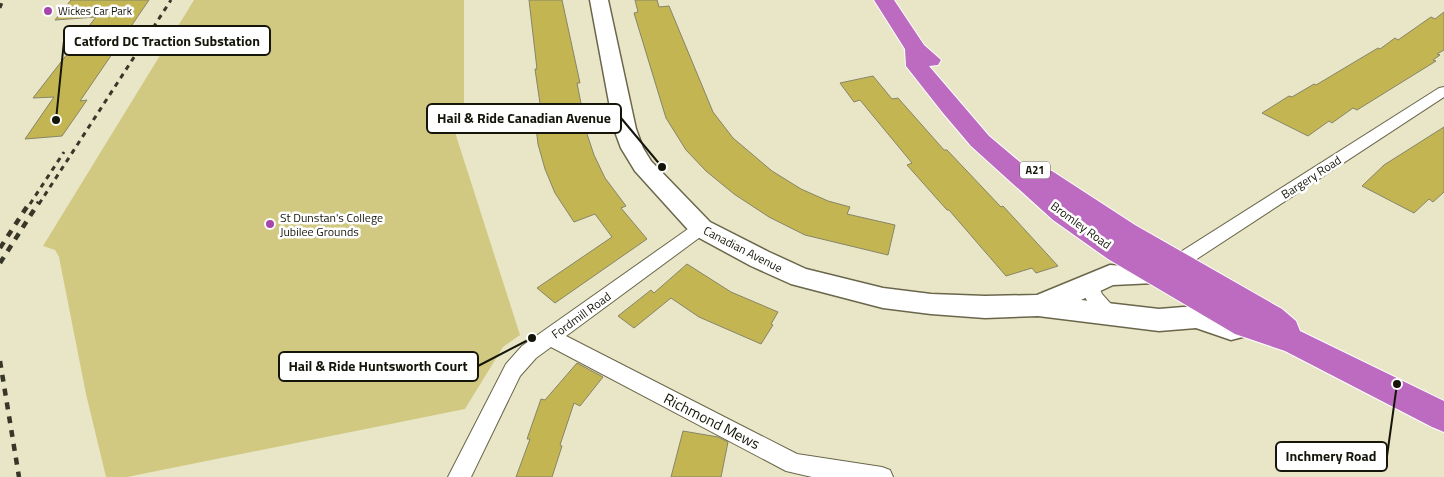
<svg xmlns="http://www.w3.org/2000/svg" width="1444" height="477" viewBox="0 0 1444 477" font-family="'Titillium Web',sans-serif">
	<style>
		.green { fill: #d1c982 }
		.building { fill: #c3b652; stroke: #878468 }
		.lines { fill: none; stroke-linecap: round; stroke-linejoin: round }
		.street-casing { stroke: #6a664b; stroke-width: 2 }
		.secondary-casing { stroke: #6a664b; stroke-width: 3 }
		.highway-casing { stroke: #fff; stroke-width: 2 }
		.street { fill: #fff; fill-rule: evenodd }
		.secondary { fill: #fff; fill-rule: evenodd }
		.highway { fill: #bc6bc0; fill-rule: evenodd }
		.rail-far1 { stroke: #383628; stroke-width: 3; stroke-dasharray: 5 5; stroke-linecap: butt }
		.rail { stroke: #383628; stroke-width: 4.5; stroke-dasharray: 7 7; stroke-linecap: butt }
		.poi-dot { fill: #a745ac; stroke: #fff; stroke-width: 2 }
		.labels { text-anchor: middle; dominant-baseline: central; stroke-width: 5; stroke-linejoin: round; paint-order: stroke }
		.far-poi-label { font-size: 11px; fill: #16150a; stroke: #fff; text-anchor: start }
		.shield { fill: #fff; stroke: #5c5b54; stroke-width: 1 }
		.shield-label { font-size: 11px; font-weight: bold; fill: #16150a }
		.street-label { font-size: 12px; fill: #16150a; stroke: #fff }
		.poi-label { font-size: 12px; fill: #16150a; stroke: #fff; text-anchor: start }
		.near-street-label { font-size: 15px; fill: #16150a; stroke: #fff }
		.leader { fill: none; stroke: #16150a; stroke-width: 2 }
		.callout-dot { fill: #16150a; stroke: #fff; stroke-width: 2 }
		.callout { fill: #fff; stroke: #16150a; stroke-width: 2 }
		.callout-label { font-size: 14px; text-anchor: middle; font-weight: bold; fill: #16150a }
	</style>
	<rect width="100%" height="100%" fill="#e9e6c7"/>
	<!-- green -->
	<path class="green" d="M194,0H464V105L453,126L520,335L503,347L465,409L127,477H106L86,394L59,257L55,250L43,246Z"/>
	<!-- building -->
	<path class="building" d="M71,0H149L80,101L87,100L62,136L25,139L54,97L33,98L96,17L55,20Z
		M529,0H562L580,83H577L584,119H582L594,155L605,178L626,206L621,208L647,239L555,303L537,288L612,237L595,214L574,222L555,193L545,169L538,144L535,118L542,117L535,69H537Z
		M635,0H657L659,7L669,6L713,112L733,138L772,171L801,189L828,201L850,207L847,214L895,225L888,255L805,235L769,217L734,194L706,171L686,150L666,118L634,13L638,12Z
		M1444,12V50L1437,54L1440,55L1433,60L1436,61L1357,110L1353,108L1332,123L1329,121L1308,136L1262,113L1289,96L1292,97L1314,84L1316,85L1378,48L1380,49L1395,38L1398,40L1431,17L1435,19Z
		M873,76L892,99L898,98L944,150H947L1001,207L1003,206L1058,266L1036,273L1032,268L1006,276L949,210H947L907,165L912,163L860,100L854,102L840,83Z
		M1444,127V192L1433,202L1429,199L1414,213L1362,186L1384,165Z
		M687,264L731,292L778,312L771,324L773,325L761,344L699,317L671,298L634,328L618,316L651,290L654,293Z
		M577,363L603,377L580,406L574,403L560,445L562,446L552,477H516L530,439H527L541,399L545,400Z
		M683,431L718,437L728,442L721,477H671Z"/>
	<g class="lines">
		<!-- street casing -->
		<g class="street-casing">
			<path id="street" d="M1444,87V97L1183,268L1177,270L1171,268L1168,263L1171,258L1439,88Z
				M701,222L707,224L710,228L707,232L566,336L797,454L882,467L890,470L893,477H812L786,471L551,347L536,358L520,376L471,477H448L506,364L522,346L695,224Z
				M1089,279L1096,281L1102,294L1120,314L1117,319C1098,325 1086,300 1080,286L1082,281Z"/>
		</g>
		<!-- secondary casing -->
		<g class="secondary-casing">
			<path id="secondary" d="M590,0H608L636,129L643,148L651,161L710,222L769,252L806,269L883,288L931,294L985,296L1037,295L1110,265L1124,266L1151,264L1168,257L1177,260L1181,267L1177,274L1163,280L1154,283L1113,285L1081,300L1159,309L1196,306L1232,318L1244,315L1254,318L1258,326L1254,334L1231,340L1196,328L1159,331L1038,316L985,318L931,314L883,308L791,284L751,266L692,234L635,171L621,148L614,129Z"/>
		</g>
		<!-- highway casing -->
		<g class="highway-casing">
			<path id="highway" d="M874,0H894L924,45L941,60L938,65L929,66L989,136L1033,173L1043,169L1052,171L1135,225L1282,309L1296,321L1300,331L1444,401V432L1432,427L1285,351L1235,334L1108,259L1053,220L971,146L943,113L906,66L905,49Z"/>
		</g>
		<!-- street -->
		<use href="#street" class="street"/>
		<!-- secondary -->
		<use href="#secondary" class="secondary"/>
		<!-- highway -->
		<use href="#highway" class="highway"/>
		<!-- rail-far1 -->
		<path class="rail-far1" d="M0,8L3,0
			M30,204L64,152
			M39,204L171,0"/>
		<!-- rail -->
		<path class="rail" d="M0,248L30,202
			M0,263L39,202
			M0,361L19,477"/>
	</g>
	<!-- markers -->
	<g class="poi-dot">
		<circle cx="48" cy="11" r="5"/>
		<circle cx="270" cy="224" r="5"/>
	</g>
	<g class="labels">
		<!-- far-poi labels -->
		<g class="far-poi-label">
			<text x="58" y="11">Wickes Car Park</text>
		</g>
		<!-- shield labels -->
		<rect class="shield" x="1020" y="161.5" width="30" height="17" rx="4"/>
		<g class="shield-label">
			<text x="1035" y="170">A21</text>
		</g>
		<!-- street labels -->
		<g class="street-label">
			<text transform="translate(1311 177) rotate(-33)">Bargery Road</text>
			<text transform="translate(1081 225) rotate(36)">Bromley Road</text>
			<text transform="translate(743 249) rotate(27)">Canadian Avenue</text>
			<text transform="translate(581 315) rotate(-36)">Fordmill Road</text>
		</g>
		<!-- poi labels -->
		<g class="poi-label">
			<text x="280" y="217">St Dunstan's College<tspan x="280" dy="14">Jubilee Grounds</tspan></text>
		</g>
		<!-- near-street labels -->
		<g class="near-street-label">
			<text transform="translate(712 421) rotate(27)">Richmond Mews</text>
		</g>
	</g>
	<!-- callouts -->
	<path class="leader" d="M56 120L64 41M662 167L621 118M532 338L478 366M1397 384L1387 456"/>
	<g class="callout-dot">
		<circle cx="56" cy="120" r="5"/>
		<circle cx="662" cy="167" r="5"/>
		<circle cx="532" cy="338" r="5"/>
		<circle cx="1397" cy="384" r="5"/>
	</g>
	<g class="callout">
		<rect x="64" y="26" width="206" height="29" rx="5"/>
		<rect x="427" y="104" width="194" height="29" rx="5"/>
		<rect x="279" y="352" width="199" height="29" rx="5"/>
		<rect x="1276" y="442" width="111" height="29" rx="5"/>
	</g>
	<g class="callout-label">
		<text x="167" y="46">Catford DC Traction Substation</text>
		<text x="524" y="123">Hail &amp; Ride Canadian Avenue</text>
		<text x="378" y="371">Hail &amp; Ride Huntsworth Court</text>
		<text x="1331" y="461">Inchmery Road</text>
	</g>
</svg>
